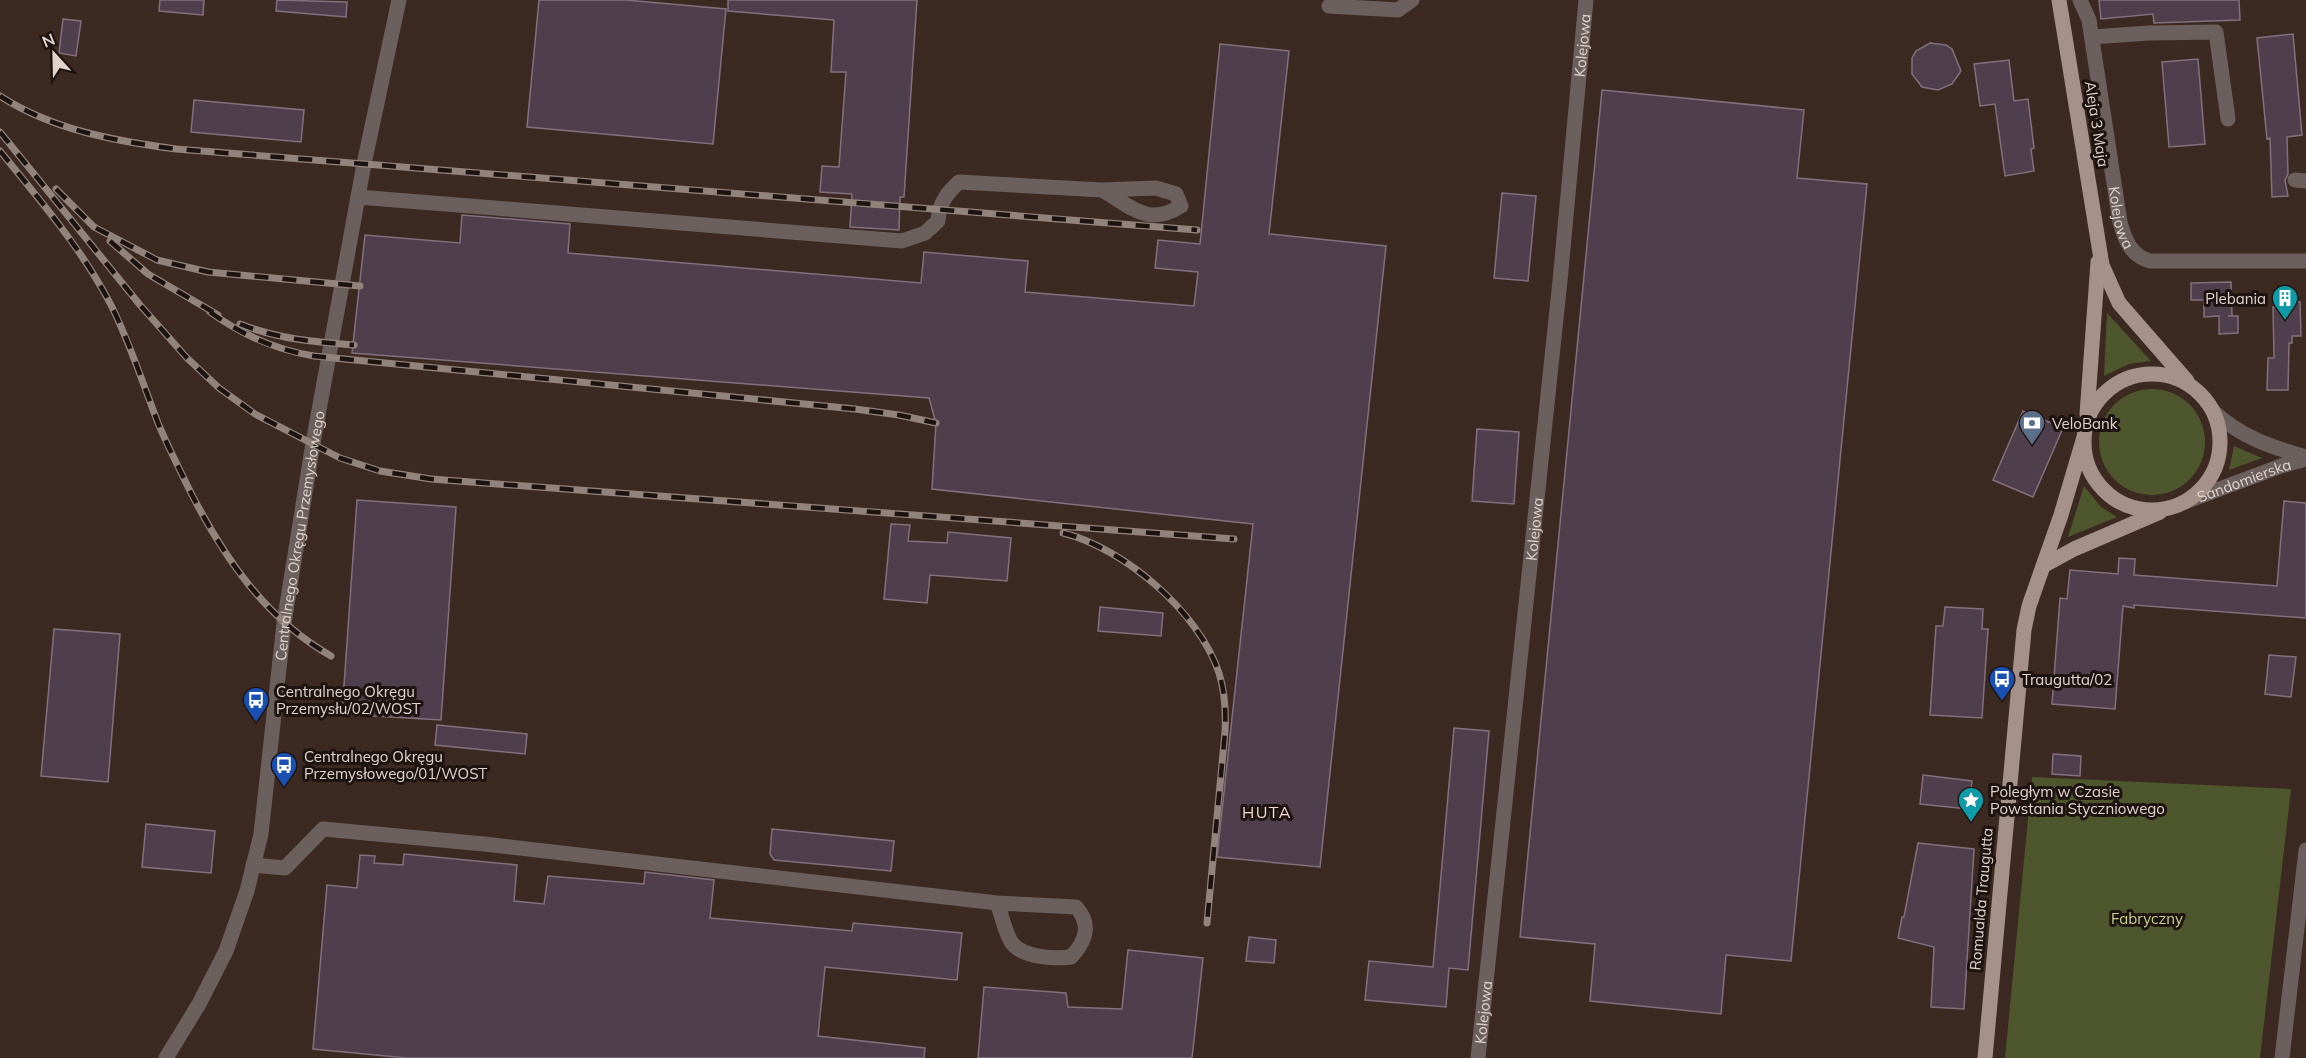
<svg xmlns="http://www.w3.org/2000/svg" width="2306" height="1058" viewBox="0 0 2306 1058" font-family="Mulish,sans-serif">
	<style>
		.green { fill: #4e562e }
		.building { fill: #4f3e4b; stroke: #83707f; stroke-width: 1.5 }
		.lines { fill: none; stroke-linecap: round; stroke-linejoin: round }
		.minor { stroke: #6b605d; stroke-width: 15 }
		.major { stroke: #a6918a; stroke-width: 15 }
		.rail-casing { stroke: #93837d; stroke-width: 7 }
		.rail { stroke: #1d1411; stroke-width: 4.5; stroke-dasharray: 14; stroke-linecap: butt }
		.labels { text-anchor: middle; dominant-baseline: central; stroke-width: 6; stroke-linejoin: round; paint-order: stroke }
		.street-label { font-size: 15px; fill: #e0d3ce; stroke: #1d1411 }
		.poi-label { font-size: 15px; fill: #e0d3ce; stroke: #1d1411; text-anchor: start }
		.park-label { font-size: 15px; fill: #c4d48d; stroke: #1d1411 }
		.neighbourhood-label { font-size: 16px; letter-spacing: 1.5px; fill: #f4d9cf; stroke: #1d1411 }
	</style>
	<rect width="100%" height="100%" fill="#3c2921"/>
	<!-- green -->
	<path class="green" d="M2107,313L2151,361L2129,364L2104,376Z
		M2099 442a53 53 0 1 1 106 0a53 53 0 1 1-106 0Z
		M2234,446L2262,458L2229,470Z
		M2084,486L2101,507L2117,517L2068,537Z
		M2032,777L2291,789L2260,1058H2005Z"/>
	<!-- building -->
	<path class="building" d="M160,0H204L203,15L159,11Z
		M277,0L347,2L346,17L276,11Z
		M539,0H626L726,9L713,144L527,127Z
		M728,0H917L904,197H900L899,230L850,227L852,194L820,192L822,166L839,167L846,72H831L834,20L728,11Z
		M2099,0H2239L2240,20L2154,23L2153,14L2101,19Z
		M63,19L81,21L76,56L59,53Z
		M2293,34L2302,135L2287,137L2288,174L2285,180L2288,196L2272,197L2270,138L2267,139L2257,38Z
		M1930,43L1946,45L1952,49L1961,71L1952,84L1938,90L1922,87L1912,74V58L1916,51Z
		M1220,44L1289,51L1269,234L1386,246L1320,867L1217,857L1253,524L932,489L936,423L929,398L352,353L365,235L460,243L462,215L570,224L568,253L921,283L924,252L1028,261L1025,292L1194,306L1198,272L1155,268L1158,240L1200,244Z
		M2198,59L2205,144L2169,147L2162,62Z
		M2009,60L2014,101L2028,99L2034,148L2031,149L2034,171L2005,176L1995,104L1980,106L1974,64Z
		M1602,90L1804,110L1797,178L1867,184L1791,961L1726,955L1721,1014L1590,1001L1595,944L1520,937Z
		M194,100L304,110L301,142L191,132Z
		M1502,193L1536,196L1528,281L1494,278Z
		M2231,282L2232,316H2228H2238V333L2219,334V316L2204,317V300H2191V283Z
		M2282,302H2300L2301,336H2292V343H2289L2288,390H2267L2268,358H2274L2273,307H2282Z
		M2023,411L2063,428L2033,497L1993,480Z
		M1477,429L1519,432L1514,504L1472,501Z
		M357,500L456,507L441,720L342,714Z
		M2284,501L2306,503V618L2134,605V608L2123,606L2115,709L2052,704L2060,598L2067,599L2070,570L2118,574L2119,558L2135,559L2134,575L2277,586Z
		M891,524L910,525L908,541L947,543L948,532L1011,538L1007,581L930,575L927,603L884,599Z
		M1100,607L1163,613L1161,636L1098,631Z
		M1945,607L1983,609L1982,629H1988L1982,718L1930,715L1936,626H1943Z
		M54,629L120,634L108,782L41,776Z
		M2269,655L2296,657L2291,697L2265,694Z
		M437,725L527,734L525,754L435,745Z
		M1454,728L1489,731L1468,970L1449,968L1446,1007L1365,1000L1369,961L1433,967Z
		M2053,754L2081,756L2080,776L2052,774Z
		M1923,775L1972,781L1968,809L1920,804Z
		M146,824L215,831L211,873L142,867Z
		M772,829L894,841L891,871L774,860L770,854Z
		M1918,843L1974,849L1964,1009L1931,1007L1934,947L1898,938L1902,917H1904Z
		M404,854L517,865L514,901L544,904L548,876L644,884L645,872L714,880L710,918L852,931L853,923L962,933L957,980L825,967L818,1036L925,1048L924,1058H407L313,1049L327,885L357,888L360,855L375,856L374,863L403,865Z
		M1249,937L1276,940L1274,963L1246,961Z
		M1128,950L1203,958L1192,1058H978L984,987L1066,993L1068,1007L1122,1009Z"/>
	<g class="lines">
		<!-- minor -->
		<g class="minor">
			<path id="s1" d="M2080,0L2089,20L2120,222C2125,240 2131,256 2150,261H2306"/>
			<path d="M1329,6L1398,10L1412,0"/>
			<path d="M2092,37L2149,33L2216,32L2228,119"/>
			<path d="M2295,180L2306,181"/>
			<path d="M358,197L902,241L925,233L938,221C939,204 946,194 959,182L1102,190L1156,188L1176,194L1181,206C1148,227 1132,207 1102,190"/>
			<path d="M2214,412C2241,437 2271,447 2306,457"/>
			<path id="s2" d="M2182,503L2281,466L2306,459"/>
			<path d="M253,865L285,868L323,829L484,844L997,903L1076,907C1092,925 1086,941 1071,957C1055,959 1023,958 1012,943C1006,935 1001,913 997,903"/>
			<path id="s3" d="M166,1058L199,1004L226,951L247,891L261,834L284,623L313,443L364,164L399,0"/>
			<path id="s4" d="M1478,1058L1560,281L1586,0"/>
			<path d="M2282,1058L2306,850"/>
		</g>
		<!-- major -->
		<path class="major" d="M2059,0L2102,265L2119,303L2187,381
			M2084 442a68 68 0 1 1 136 0a68 68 0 1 1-136 0Z
			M2087,414L2098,262
			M2043,566L2074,549L2160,512
			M1985,1058L2024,630L2029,606L2061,515L2084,437"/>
		<!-- rail casing -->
		<g class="rail-casing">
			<path id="rail" d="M0,96C53,130 115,141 176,149L1197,230
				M0,132L140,305L187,358L219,388L255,414L340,458L380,471L431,479L1234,539
				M0,151C40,200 82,249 111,305C130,343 143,384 158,423C168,447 180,470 191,493C225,559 265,618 331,656
				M56,189L94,227L157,260L208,272L360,286
				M110,241L148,274L218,315
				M210,312C242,335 276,350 314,356L855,409L899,415L936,423
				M240,324C278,339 314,342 354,345
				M1063,533C1124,548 1199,612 1219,673C1225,692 1226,712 1225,732L1207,923"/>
		</g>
		<!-- rail -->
		<use href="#rail" class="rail"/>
	</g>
	<!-- icons -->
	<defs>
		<g id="building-pin" transform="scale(1.35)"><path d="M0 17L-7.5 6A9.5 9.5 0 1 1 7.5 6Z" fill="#0f9aa8" stroke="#1d1411"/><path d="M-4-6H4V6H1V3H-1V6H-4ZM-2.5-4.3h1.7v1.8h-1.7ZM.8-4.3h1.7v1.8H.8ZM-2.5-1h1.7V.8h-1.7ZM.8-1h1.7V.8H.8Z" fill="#fff"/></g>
		<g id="bank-pin" transform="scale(1.35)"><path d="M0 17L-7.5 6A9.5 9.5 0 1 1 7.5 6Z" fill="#5c6f8a" stroke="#1d1411"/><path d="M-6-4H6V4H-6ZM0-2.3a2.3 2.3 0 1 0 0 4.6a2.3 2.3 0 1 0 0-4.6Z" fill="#fff"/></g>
		<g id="bus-pin" transform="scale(1.35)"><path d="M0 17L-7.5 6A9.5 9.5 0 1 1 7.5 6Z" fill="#1a4fb4" stroke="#1d1411"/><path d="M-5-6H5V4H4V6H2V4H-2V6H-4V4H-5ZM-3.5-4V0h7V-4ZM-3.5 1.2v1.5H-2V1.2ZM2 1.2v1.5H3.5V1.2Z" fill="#fff"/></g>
		<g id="sight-pin" transform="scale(1.35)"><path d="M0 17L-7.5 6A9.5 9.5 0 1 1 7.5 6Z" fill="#0f9aa8" stroke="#1d1411"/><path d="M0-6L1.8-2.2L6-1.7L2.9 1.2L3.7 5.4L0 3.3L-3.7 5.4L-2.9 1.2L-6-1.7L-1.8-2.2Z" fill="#fff"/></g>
	</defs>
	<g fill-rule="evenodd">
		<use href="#building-pin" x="2285" y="298"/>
		<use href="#bank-pin" x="2032" y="423"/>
		<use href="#bus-pin" x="2002" y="679"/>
		<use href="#bus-pin" x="256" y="700"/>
		<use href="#bus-pin" x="284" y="765"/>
		<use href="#sight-pin" x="1971" y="800"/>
	</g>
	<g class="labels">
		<!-- street labels -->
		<g class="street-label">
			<text stroke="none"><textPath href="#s4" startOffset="1018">Kolejowa</textPath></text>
			<text transform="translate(2097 124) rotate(81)">Aleja 3 Maja</text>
			<text stroke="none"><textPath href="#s1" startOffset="222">Kolejowa</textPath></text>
			<text stroke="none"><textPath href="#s2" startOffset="66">Sandomierska</textPath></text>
			<text stroke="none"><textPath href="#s4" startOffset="532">Kolejowa</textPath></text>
			<text stroke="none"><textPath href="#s3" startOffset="546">Centralnego Okręgu Przemysłowego</textPath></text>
			<text transform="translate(1981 899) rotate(-85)">Romualda Traugutta</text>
			<text stroke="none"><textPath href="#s4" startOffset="46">Kolejowa</textPath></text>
		</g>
		<!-- poi labels -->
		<g class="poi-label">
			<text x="2266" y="298" text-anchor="end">Plebania</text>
			<text x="2052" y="423">VeloBank</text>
			<text x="2022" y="679">Traugutta/02</text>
			<text x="276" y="691">Centralnego Okręgu<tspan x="276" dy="17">Przemysłu/02/WOST</tspan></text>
			<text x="304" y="756">Centralnego Okręgu<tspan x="304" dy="17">Przemysłowego/01/WOST</tspan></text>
			<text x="1990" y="791">Poległym w Czasie<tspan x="1990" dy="17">Powstania Styczniowego</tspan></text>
		</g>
		<!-- park labels -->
		<g class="park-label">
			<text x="2147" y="918">Fabryczny</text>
		</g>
		<!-- neighbourhood labels -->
		<g class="neighbourhood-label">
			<text x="1267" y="812">HUTA</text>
		</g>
	</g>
	<!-- north arrow -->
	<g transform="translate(54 54) rotate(338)" stroke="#1d1411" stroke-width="4.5" paint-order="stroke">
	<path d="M0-4.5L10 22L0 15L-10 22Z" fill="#e0d3ce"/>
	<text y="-9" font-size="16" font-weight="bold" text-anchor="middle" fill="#e0d3ce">N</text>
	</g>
</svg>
